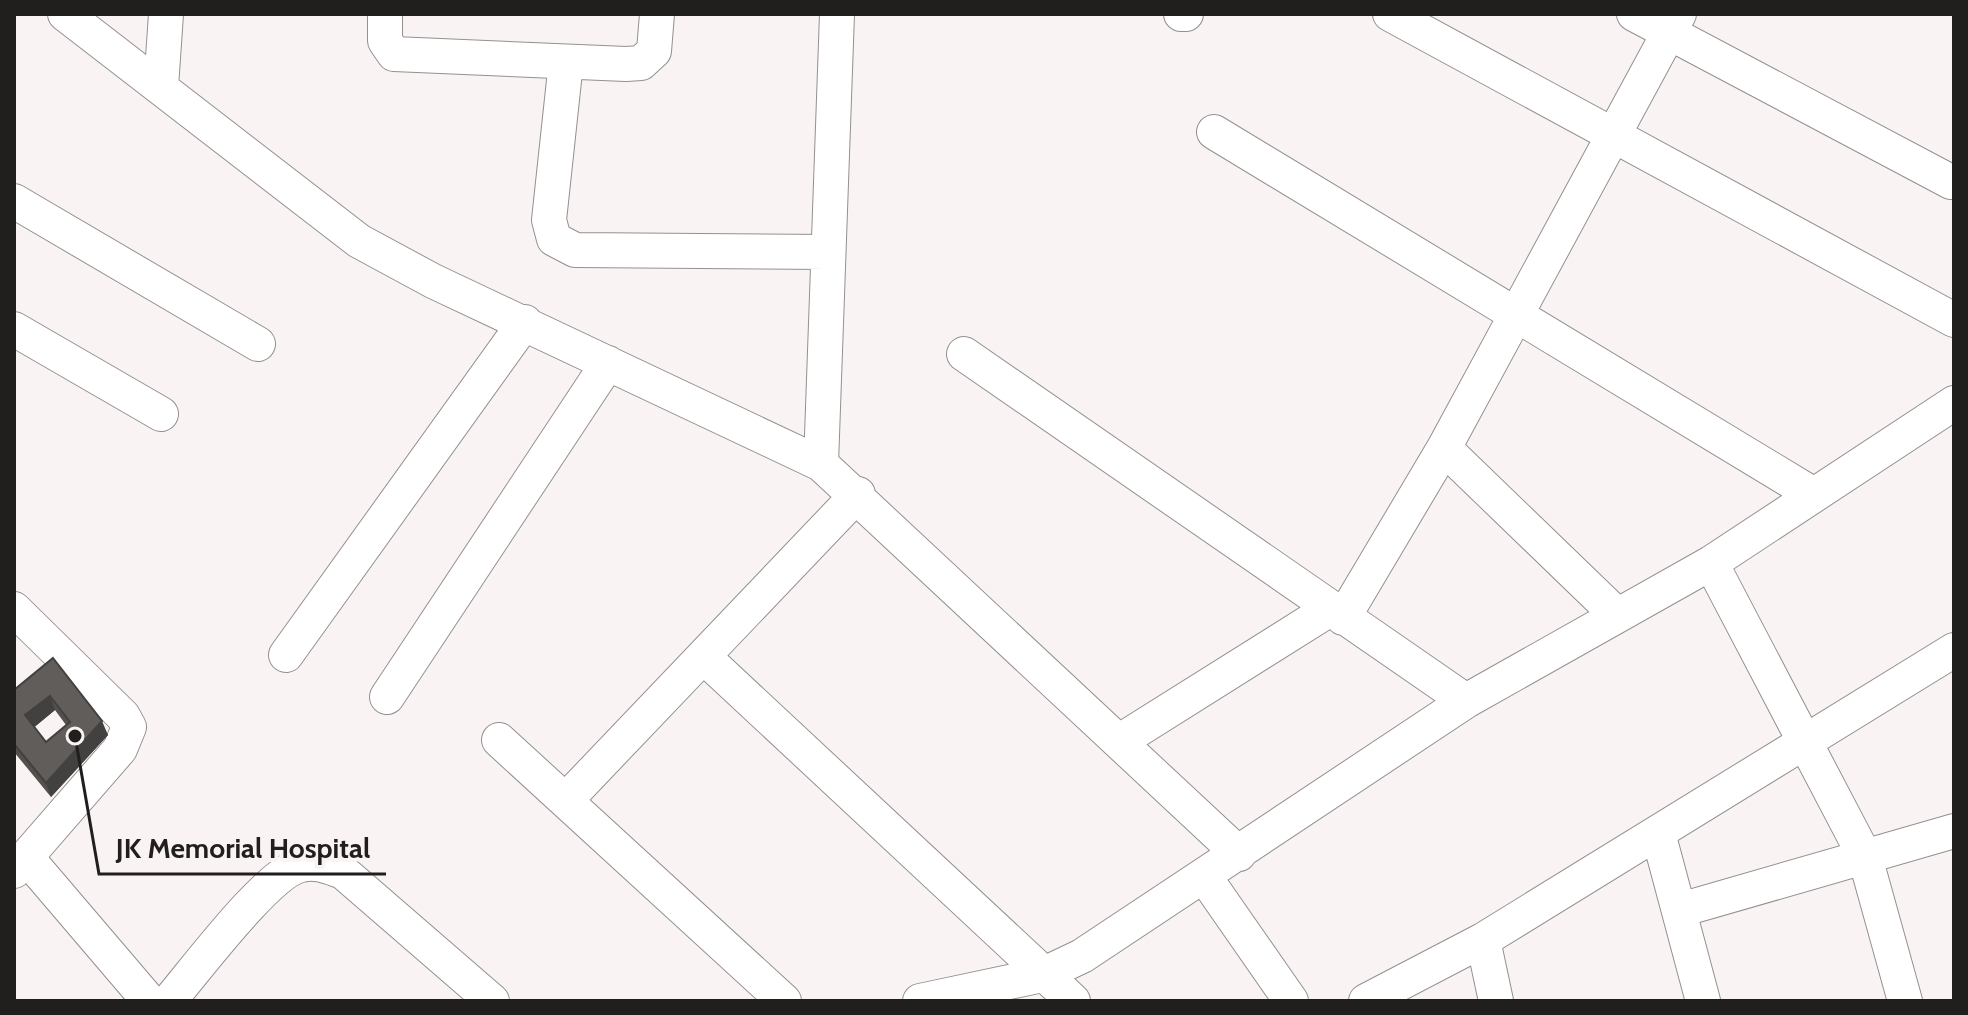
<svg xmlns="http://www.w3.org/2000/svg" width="1968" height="1015" viewBox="0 0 1968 1015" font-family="Cabin,sans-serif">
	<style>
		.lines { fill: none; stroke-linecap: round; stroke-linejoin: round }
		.minor-casing { stroke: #94908f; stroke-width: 36 }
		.minor { stroke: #fff; stroke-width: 34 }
		.wall { fill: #53504d; fill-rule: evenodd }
		.shaded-wall { fill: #43413f }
		.building { fill: #605d5a; stroke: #43413f; stroke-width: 2; fill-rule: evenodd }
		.leader { fill: none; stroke: #201f1e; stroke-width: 3 }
		.callout-dot { fill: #201f1e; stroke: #f9f4f3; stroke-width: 3 }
		.callout-label { font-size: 28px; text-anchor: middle; font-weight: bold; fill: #201f1e; stroke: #f9f4f3; stroke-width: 8; stroke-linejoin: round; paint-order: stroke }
	</style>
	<rect width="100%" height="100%" fill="#f9f4f3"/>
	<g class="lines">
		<!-- minor casing -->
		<g class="minor-casing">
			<path id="minor" d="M65,14L359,241L433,281L821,464L1239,854
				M385,14V41L394,54L626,64L641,63L654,51L657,14
				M1181,14H1186
				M1390,14L1954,320
				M1634,14L1951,182
				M566,62L549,220L554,239L575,250L827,252
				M161,87L166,14
				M1214,132L1814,495
				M14,201L258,344
				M14,329L161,414
				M964,354L1466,701
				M1444,448L1617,615
				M821,464L837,14
				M1711,563L1865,857L1905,1001
				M14,609L123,716L129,727L120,749L14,871
				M1343,618L1444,448L1679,14
				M286,655L525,322
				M704,657L1073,1001
				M387,697L608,363
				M499,740L784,1001
				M1120,741L1330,609
				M566,800L858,494
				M1658,833L1703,1001
				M27,858L149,1001
				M1204,876L1291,1001
				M1680,910L1954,831
				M1483,940L1496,1001
				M169,1001C194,972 268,872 301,865C316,861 329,867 343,872L492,1001
				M920,1001L1042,975L1082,956L1466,701L1711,563L1954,403
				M1366,1001L1483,940L1954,650"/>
		</g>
		<!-- minor -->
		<use href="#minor" class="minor"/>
	</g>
	<!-- wall -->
	<path class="wall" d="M53,658L108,735L51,797L14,752V690ZM55,710L66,725L46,742L34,727Z"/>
	<!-- shaded-wall -->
	<path class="shaded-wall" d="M50,696L55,710L31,730L25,715Z
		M102,721L108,735L51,797L46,783Z"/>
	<!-- building -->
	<path class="building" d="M53,658L102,721L46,783L14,744V690ZM50,696L70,722L46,742L25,715Z"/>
	<!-- callouts -->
	<path class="leader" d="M75 736L99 874H386"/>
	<circle class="callout-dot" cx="75" cy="736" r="8"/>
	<g class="callout-label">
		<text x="243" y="858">JK Memorial Hospital</text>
	</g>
	<!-- border -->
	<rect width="1968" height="1015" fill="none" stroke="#201f1e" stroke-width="32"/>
</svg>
